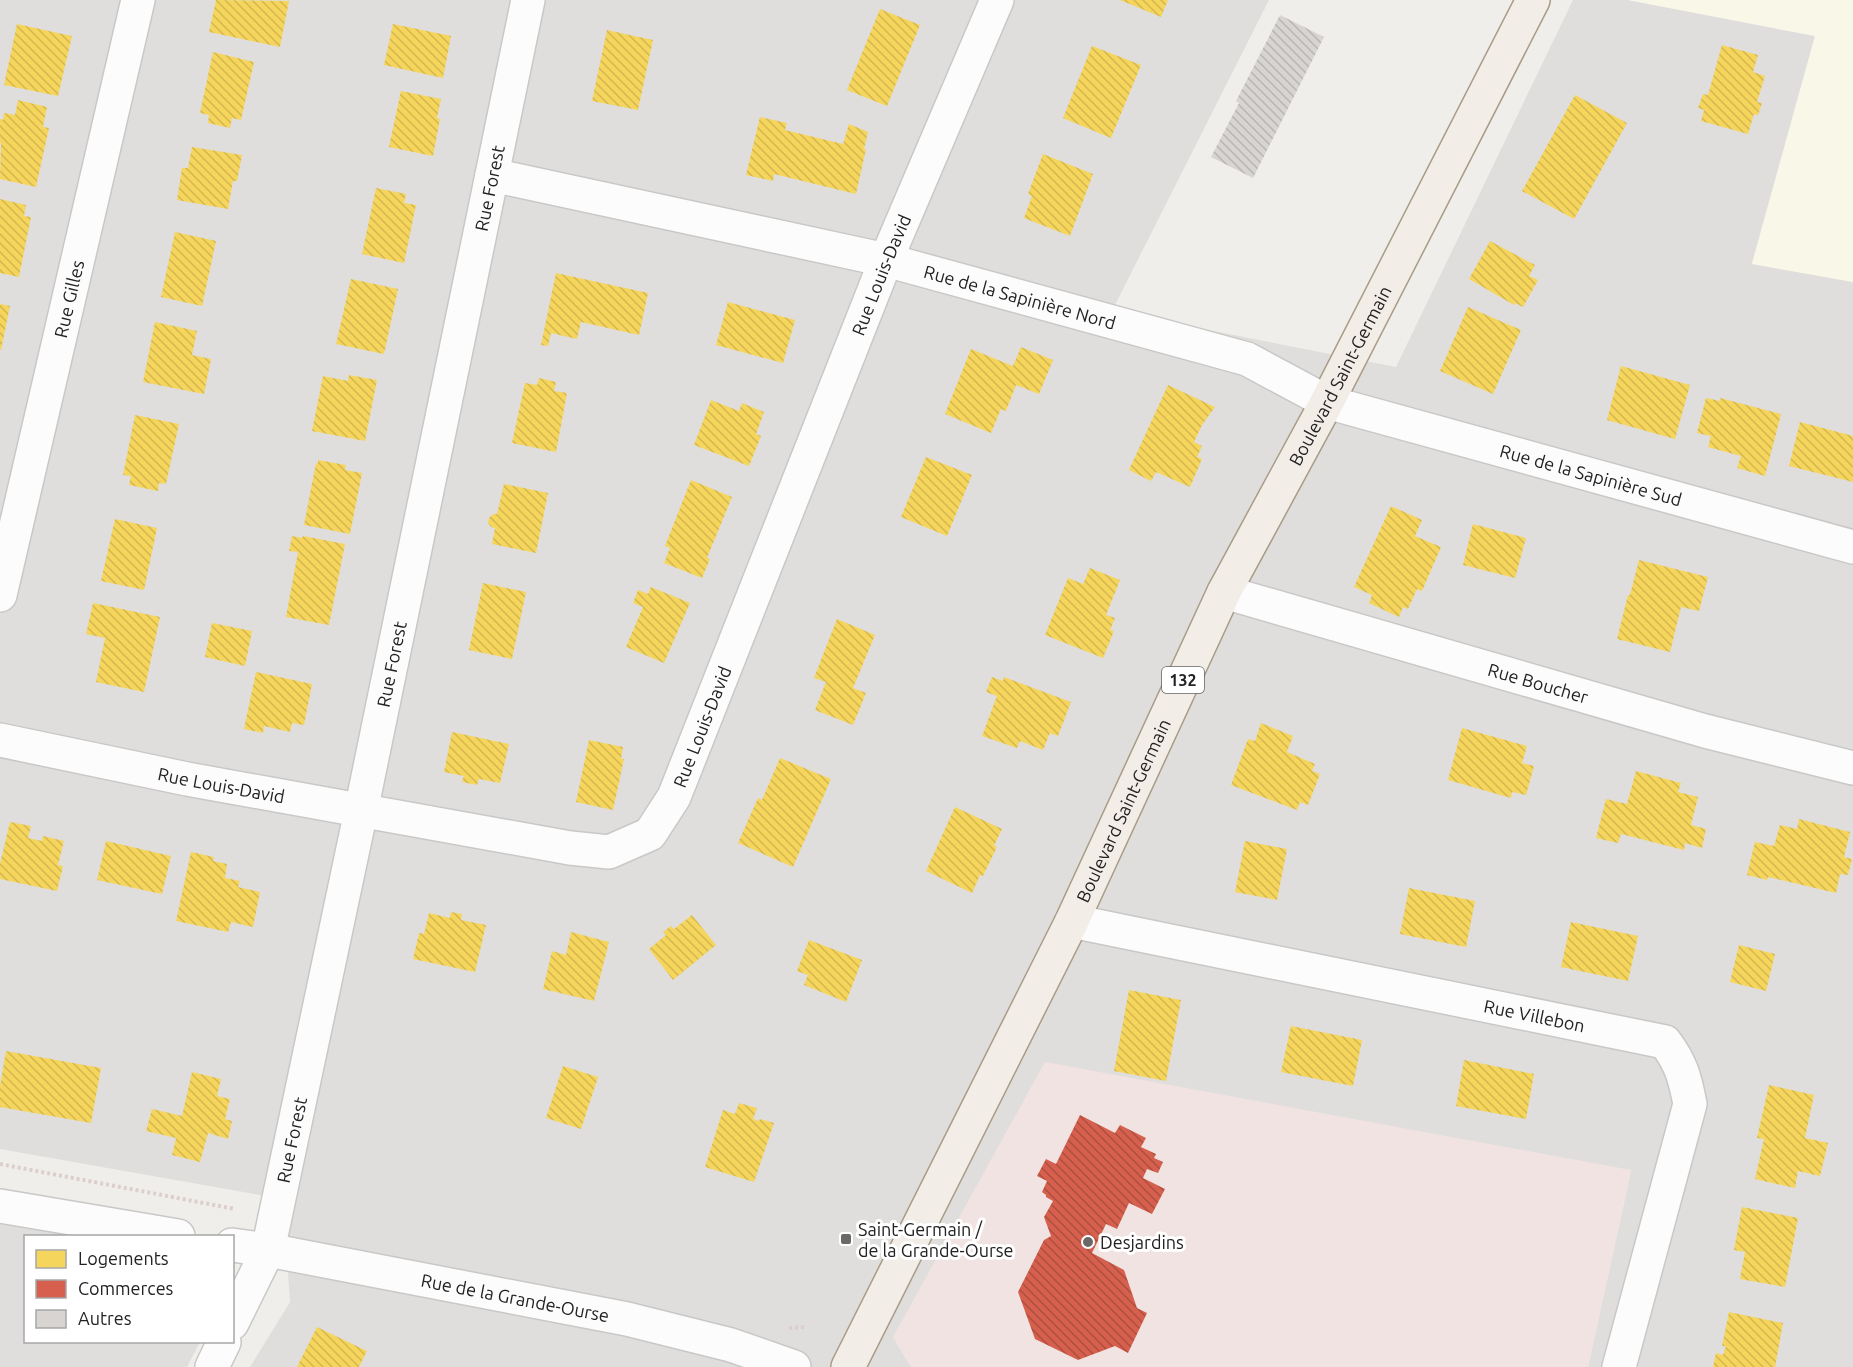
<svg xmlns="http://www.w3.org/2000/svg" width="1853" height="1367" viewBox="0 0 1853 1367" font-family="Ubuntu,sans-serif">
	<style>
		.residential { fill: #dfdedc }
		.commercial { fill: #f1e3e1 }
		.education { fill: #f8f7e8 }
		.homes { fill: url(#homes-back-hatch) }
		.shops { fill: url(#shops-back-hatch) }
		.building { fill: url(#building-back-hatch) }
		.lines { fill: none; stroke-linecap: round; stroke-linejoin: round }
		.street-casing { stroke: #c9c8c7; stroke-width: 36 }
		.primary-casing { stroke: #a79c86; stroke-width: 36 }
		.path { stroke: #dccecd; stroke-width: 4; stroke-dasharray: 3 3; stroke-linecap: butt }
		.street { stroke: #fdfcfc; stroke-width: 33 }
		.primary { stroke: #f3ede7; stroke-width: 33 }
		.poi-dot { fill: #6a6968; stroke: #fff; stroke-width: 2 }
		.labels { text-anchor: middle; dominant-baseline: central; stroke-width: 6; stroke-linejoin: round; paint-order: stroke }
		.shield { fill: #fff; stroke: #646464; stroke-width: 1.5 }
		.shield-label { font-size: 16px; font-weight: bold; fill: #222 }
		.street-label { font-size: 18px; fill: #222; stroke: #fff }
		.poi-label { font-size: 18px; fill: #222; stroke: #fff; text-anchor: start }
	</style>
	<defs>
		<pattern id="homes-back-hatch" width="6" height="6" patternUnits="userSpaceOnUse" patternTransform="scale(1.5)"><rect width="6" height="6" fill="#f6d55c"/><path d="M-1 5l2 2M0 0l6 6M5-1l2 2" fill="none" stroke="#d3b750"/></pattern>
		<pattern id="shops-back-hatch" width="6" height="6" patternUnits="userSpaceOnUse" patternTransform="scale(1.5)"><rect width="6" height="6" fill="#d6604d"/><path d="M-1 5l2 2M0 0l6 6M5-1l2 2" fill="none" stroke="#ad4f40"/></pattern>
		<pattern id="building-back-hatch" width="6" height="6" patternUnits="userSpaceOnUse" patternTransform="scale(1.5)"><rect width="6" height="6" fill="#d7d4d2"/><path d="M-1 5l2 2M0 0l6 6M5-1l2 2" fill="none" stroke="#b8b6b4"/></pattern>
	</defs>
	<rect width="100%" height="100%" fill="#f0eeeb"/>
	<!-- residential -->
	<path class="residential" d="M0,0H1269L1112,311L1396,367L1573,0H1628L1815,36L1752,263L1853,282V1367H1588L1631,1171L893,1337L911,1367H250L290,1302L283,1199L0,1149Z
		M0,1224L72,1236H26V1342H200L187,1367H0Z"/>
	<!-- commercial -->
	<path class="commercial" d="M1045,1062L1631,1170L1588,1367H911L893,1337Z"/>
	<!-- education -->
	<path class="education" d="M1628,0H1853V282L1752,264L1815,36Z"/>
	<!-- homes -->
	<path class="homes" d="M216,0L289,1L280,47L209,32Z
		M1120,0H1168L1161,17Z
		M880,9L920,25L887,106L847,90Z
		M17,24L72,36L58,96L4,85Z
		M393,24L451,36L443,78L384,65Z
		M607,30L653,40L638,110L592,101Z
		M1722,45L1758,55L1753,72L1765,76L1757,102L1762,103L1758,115L1754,114L1748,134L1701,121L1704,110L1698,108L1703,94L1708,95Z
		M1092,46L1141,65L1111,138L1063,118Z
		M213,52L254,62L241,120L232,118L230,128L208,123L209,115L200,113Z
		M401,91L441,99L437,118L440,119L433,156L389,147Z
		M1575,95L1627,123L1574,219L1522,191Z
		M18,100L47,107L43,127L49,128L36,187L0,179L1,143H0V119L3,120L4,113L15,115Z
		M760,117L787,123L785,130L843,144L849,124L868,132L864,149H866L856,194L774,174L773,181L746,175Z
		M192,147L242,155L237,181H233L228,209L177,200L182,168H188Z
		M1043,154L1093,174L1070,236L1024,218L1032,196L1028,194Z
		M376,188L406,194L404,203L416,205L404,263L362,254Z
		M0,199L26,205L24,216L31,217L19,277L0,273Z
		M175,232L216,241L202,306L161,297Z
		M1490,241L1535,265L1529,276L1538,280L1523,307L1515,303L1514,305L1469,279Z
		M556,273L648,293L639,335L581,322L577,339L551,333L548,346L541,345Z
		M351,279L398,289L384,354L336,344Z
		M728,302L795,320L783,363L716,345Z
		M0,304L10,306L1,350H0Z
		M1468,307L1521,330L1493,394L1440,371Z
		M155,322L197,331L192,355L211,359L204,394L143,382Z
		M1021,347L1053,360L1039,394L1016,385L1006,411L1001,409L991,433L945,414L971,349L1013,366Z
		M1621,366L1690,385L1675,439L1607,420Z
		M349,375L377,380L365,441L312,431L323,376L348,381Z
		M539,378L556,382L554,391L567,393L556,452L512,443L525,383L537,385Z
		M1168,385L1215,407L1202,425L1194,442L1202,446L1197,457L1202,459L1190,487L1156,472L1151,481L1129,470Z
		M1706,398L1720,401V398L1781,414L1765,476L1737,468L1741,456L1708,447L1711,436L1697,433Z
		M711,400L739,411L742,403L764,412L756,434L761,436L749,466L694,445Z
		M135,415L179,424L166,484L159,483L158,491L129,485L131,476L123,475Z
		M1800,422L1853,436V482L1789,466Z
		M926,457L972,475L947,536L901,517Z
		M318,460L346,465L345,470L362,473L350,534L304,525L316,463L318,464Z
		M691,480L732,497L707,558L710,559L702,578L664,563L670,548L665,546Z
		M504,484L548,493L536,553L492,544L495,528L491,527L488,523L489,518L493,514H497Z
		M1391,506L1422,520L1415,536L1441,547L1422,591L1417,589L1408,609L1403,607L1399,617L1369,603L1372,595L1354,587Z
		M115,519L157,528L144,590L101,581Z
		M1473,524L1526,538L1515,578L1463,565Z
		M292,536L302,538L303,536L345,544L329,625L286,617L298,552L289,551Z
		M1639,560L1708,577L1699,611L1681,607L1670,652L1617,639L1628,595H1630Z
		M1090,568L1120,580L1106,615L1115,618L1110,630L1114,631L1103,658L1045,635L1068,578L1083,584Z
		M483,583L526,592L512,659L469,650Z
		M651,587L690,603L664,663L626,647L643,607L633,603L638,590L648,594Z
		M93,603L160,617L144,692L96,682L105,638L86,634Z
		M837,619L875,635L853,688L866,693L853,725L815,710L826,682L814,678Z
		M212,623L252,631L245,666L205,657Z
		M256,672L312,684L304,725L292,723L290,732L264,726L263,733L244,729Z
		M992,677L1003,681L1004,677L1071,702L1058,736L1050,733L1043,750L1020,741L1017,748L982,736L997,696L986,692Z
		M1261,723L1293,736L1287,752L1315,764L1312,771L1320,774L1308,805L1300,802L1297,810L1231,785L1248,739L1255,741Z
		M1462,728L1527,746L1522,763L1534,766L1526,795L1512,792L1511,798L1448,780Z
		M452,732L509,744L500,783L479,779L477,785L462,782L464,776L444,772Z
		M589,740L623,747L621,759H624L613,810L576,802Z
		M780,758L831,779L793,867L738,843L758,798L762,800Z
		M1636,771L1681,783L1678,792L1698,797L1691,825L1706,829L1702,848L1685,843L1684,850L1621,834L1618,843L1596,838L1606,799L1627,804Z
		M955,807L1002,829L994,846L997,847L983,876L980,875L972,893L926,871Z
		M1799,819L1850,832L1844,857L1852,859L1848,875L1840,874L1836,893L1768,877L1767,880L1747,875L1755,842L1774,846L1780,825L1797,829Z
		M10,822L31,826L28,838L42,841L43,836L64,841L58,865L63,866L57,891L0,879V864Z
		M106,841L171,856L162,894L97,880Z
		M1245,841L1287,849L1277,900L1235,892Z
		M191,852L214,857L213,861L227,864L225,878L240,881L238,887L260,892L253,927L231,922L228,932L176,921Z
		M1409,888L1475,901L1466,947L1400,934Z
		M451,912L462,914L461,920L486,925L475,972L413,959L419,933L424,934L429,913L450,918Z
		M692,915L716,945L673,980L649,949L666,935L663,932L671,926L674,929Z
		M1571,922L1638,936L1628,981L1561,967Z
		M571,932L609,942L594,1001L543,989L552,951L566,955Z
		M809,940L862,960L846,1002L804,985L808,975L797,971Z
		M1739,945L1775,954L1766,991L1730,982Z
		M1129,990L1181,1000L1166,1081L1114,1071Z
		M1291,1026L1362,1040L1353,1086L1281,1072Z
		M6,1051L101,1068L91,1123L0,1107V1086Z
		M1464,1060L1534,1074L1526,1119L1456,1106Z
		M563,1066L598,1077L581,1129L546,1118Z
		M192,1072L221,1079L217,1096L230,1099L225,1119L232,1121L228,1139L208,1133L200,1162L172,1155L176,1138L146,1131L152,1109L182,1116Z
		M1769,1085L1814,1095L1805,1138L1828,1143L1820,1176L1798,1171L1795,1188L1755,1179L1764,1139L1757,1138Z
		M739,1103L757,1108L753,1119L759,1121L760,1119L774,1123L754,1182L705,1167L723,1110L735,1114Z
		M1742,1207L1798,1218L1785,1287L1740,1279L1745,1252L1734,1250Z
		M1729,1312L1783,1323L1775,1367H1713L1716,1353L1723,1355L1726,1346H1722Z
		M317,1327L367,1351L359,1367H297Z"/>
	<!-- shops -->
	<path class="shops" d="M1080,1115L1115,1133L1120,1125L1146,1138L1141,1147L1156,1154L1154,1158L1163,1162L1158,1173L1147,1169L1143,1178L1165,1189L1152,1214L1129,1203L1117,1229L1106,1224L1092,1253L1124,1270L1137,1308L1147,1313L1128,1353L1115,1346L1078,1360L1035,1339L1018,1292L1044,1240L1051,1236L1044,1217L1053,1201L1046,1197V1195L1042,1192L1047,1181L1037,1176L1046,1159L1056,1164Z"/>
	<!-- building -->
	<path class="building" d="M1280,15L1324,37L1253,178L1211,157L1239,103L1236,101Z"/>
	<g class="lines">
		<!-- street casing -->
		<g class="street-casing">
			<g id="street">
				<path id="s1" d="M492,175L886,260L1247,359L1327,402L1853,547"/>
				<path id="s2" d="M1224,592L1705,731L1853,768"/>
				<path id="s3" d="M0,595L138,0"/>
				<path id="s4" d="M0,740L187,779L570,848L609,852L650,834L674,797L886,260L997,0"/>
				<path id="s5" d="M1072,921L1665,1042C1681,1063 1685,1078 1690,1104L1619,1367"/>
				<path d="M0,1206L178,1236"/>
				<path id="s6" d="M232,1245L268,1250L627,1319L731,1345L794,1367"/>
				<path id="s7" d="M232,1323L268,1250L361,811L528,0"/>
				<path d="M212,1367L224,1342"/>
			</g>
		</g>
		<!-- primary casing -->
		<g class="primary-casing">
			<g id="primary">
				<path id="s8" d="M848,1367L1072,921L1224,592L1327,402L1533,0"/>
			</g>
		</g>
		<!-- path -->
		<path class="path" d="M0,1164L235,1209
			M789,1328L806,1327"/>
		<!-- street -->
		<use href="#street" class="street"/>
		<!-- primary -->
		<use href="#primary" class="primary"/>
	</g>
	<!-- markers -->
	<g class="poi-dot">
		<rect x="840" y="1233" width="12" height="12" rx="3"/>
		<circle cx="1088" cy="1242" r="6"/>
	</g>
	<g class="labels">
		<!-- shield labels -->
		<rect class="shield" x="1162" y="667" width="42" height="26" rx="4.5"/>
		<g class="shield-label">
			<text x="1183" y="680">132</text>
		</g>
		<!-- street labels -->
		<g class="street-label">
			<text stroke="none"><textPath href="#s7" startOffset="1166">Rue Forest</textPath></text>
			<text stroke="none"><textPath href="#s4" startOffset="1270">Rue Louis-David</textPath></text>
			<text stroke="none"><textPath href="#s1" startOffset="542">Rue de la Sapinière Nord</textPath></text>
			<text stroke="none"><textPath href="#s3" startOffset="304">Rue Gilles</textPath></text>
			<text stroke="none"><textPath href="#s8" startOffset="1107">Boulevard Saint-Germain</textPath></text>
			<text stroke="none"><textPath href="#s1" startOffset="1142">Rue de la Sapinière Sud</textPath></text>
			<text stroke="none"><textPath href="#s7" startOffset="680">Rue Forest</textPath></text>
			<text stroke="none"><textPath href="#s2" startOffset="327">Rue Boucher</textPath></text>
			<text stroke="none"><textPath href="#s4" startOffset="784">Rue Louis-David</textPath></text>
			<text stroke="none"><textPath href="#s4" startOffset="226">Rue Louis-David</textPath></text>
			<text stroke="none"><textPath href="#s8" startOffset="621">Boulevard Saint-Germain</textPath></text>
			<text stroke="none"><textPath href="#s5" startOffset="472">Rue Villebon</textPath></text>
			<text stroke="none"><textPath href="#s7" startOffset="194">Rue Forest</textPath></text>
			<text stroke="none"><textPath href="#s6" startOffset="288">Rue de la Grande-Ourse</textPath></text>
		</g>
		<!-- poi labels -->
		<g class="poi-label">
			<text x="858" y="1229">Saint-Germain /<tspan x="858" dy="21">de la Grande-Ourse</tspan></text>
			<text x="1100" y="1242">Desjardins</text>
		</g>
	</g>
	<!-- legend -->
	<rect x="24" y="1235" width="210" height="108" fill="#ffffff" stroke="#a7a7a7" stroke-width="1.5"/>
	<rect x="36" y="1250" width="30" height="18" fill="#f6d55c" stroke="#a7a7a7" stroke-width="1.5"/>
	<text x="78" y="1265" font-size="18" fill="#222222">Logements</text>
	<rect x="36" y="1280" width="30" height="18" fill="#d6604d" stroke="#a7a7a7" stroke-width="1.5"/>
	<text x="78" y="1295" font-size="18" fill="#222222">Commerces</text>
	<rect x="36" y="1310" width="30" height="18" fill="#d7d4d2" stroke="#a7a7a7" stroke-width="1.5"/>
	<text x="78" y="1325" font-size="18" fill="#222222">Autres</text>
</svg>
